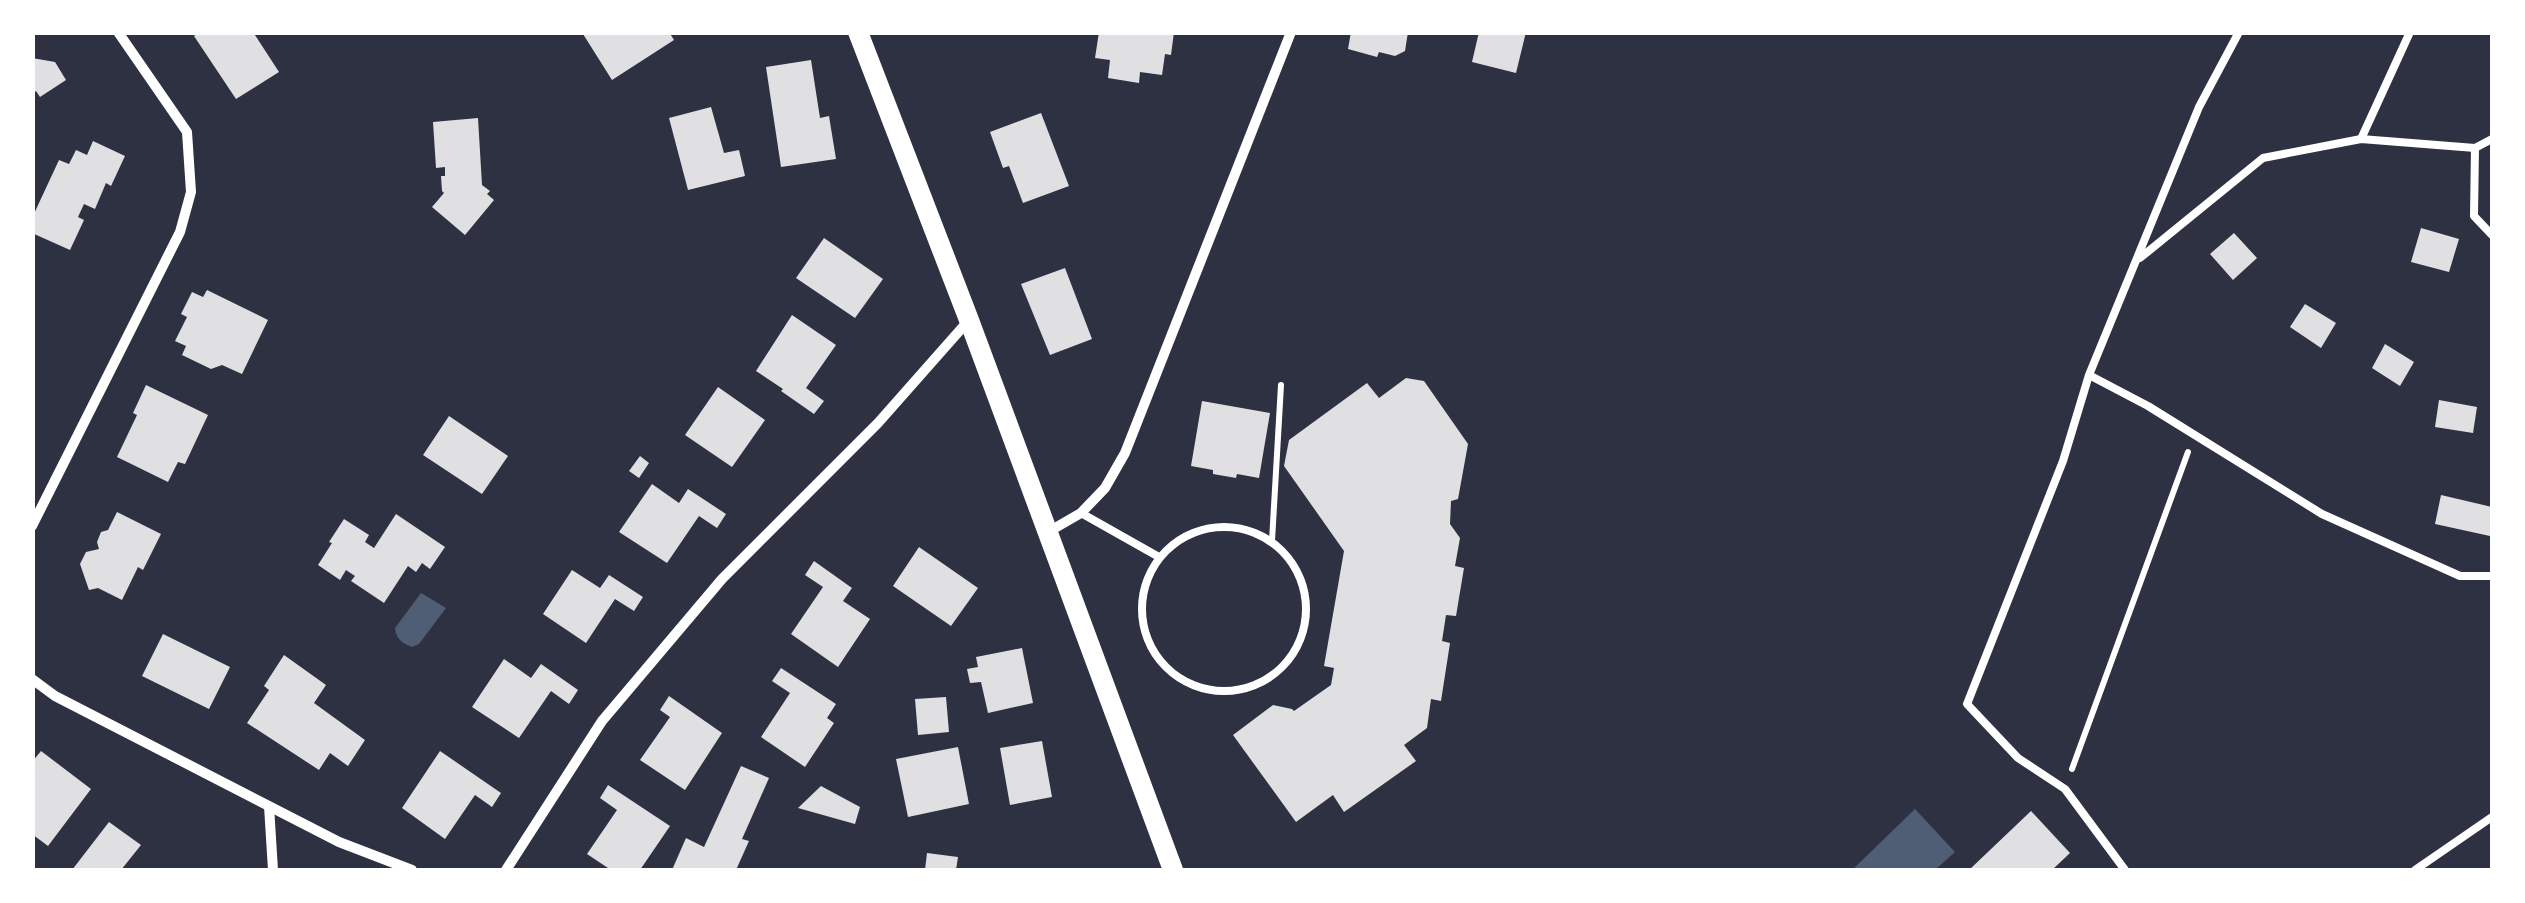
<svg xmlns="http://www.w3.org/2000/svg" width="2525" height="903" viewBox="0 0 2525 903" font-family="'Work Sans',sans-serif">
	<style>
		.water { fill: #4f5d75 }
		.building { fill: #e0e0e3 }
		.lines { fill: none; stroke-linecap: round; stroke-linejoin: round }
		.path { stroke: #fff; stroke-width: 6 }
		.service { stroke: #fff; stroke-width: 8 }
		.minor { stroke: #fff; stroke-width: 10 }
		.secondary { stroke: #fff; stroke-width: 20 }
	</style>
	<rect width="100%" height="100%" fill="#2d3142"/>
	<!-- water -->
	<path class="water" d="M421,593L446,608L419,644L412,647C402,643 396,639 395,628Z
		M1915,809L1955,852L1935,870H1852Z"/>
	<!-- building -->
	<path class="building" d="M200,32H253L279,72L236,99L194,36Z
		M586,32H669L674,40L612,80L583,34Z
		M1099,32H1174L1171,55L1165,54L1162,75L1140,72L1139,83L1108,78L1110,60L1095,58Z
		M1351,32H1408L1405,51L1395,56L1379,52L1377,57L1348,49Z
		M1479,32H1526L1516,73L1472,62Z
		M32,58L55,62L66,80L40,97L36,91L32,94Z
		M811,60L820,118L829,116L836,159L781,167L766,67Z
		M711,107L724,153L739,150L745,176L688,190L669,118Z
		M1041,113L1069,186L1023,203L1009,166L1003,168L990,132Z
		M478,118L482,185L490,191L487,194L494,200L465,235L432,207L444,193L442,191L441,176H445V167L436,168L433,122Z
		M93,141L125,156L111,186L106,183L95,209L84,204L78,217L84,220L70,250L32,233V218L59,160L69,164L76,150L87,155Z
		M2421,228L2459,239L2449,272L2411,262Z
		M2234,233L2257,258L2233,280L2210,254Z
		M824,238L883,279L855,318L796,278Z
		M1065,268L1092,339L1050,355L1021,284Z
		M207,290L268,320L242,374L222,365L211,369L182,355L186,346L175,341L187,317L181,314L192,292L203,297Z
		M2305,304L2336,323L2321,348L2290,327Z
		M792,315L836,345L806,388L824,401L814,414L781,391L783,389L756,371Z
		M2385,344L2414,362L2400,386L2372,368Z
		M1406,378L1424,381L1468,444L1458,499L1451,501L1450,524L1460,538L1455,566L1464,568L1456,616L1446,615L1442,641L1450,643L1441,701L1431,699L1427,728L1404,745L1416,761L1344,812L1333,795L1296,822L1233,735L1273,705L1292,709L1294,711L1331,685L1334,668L1324,666L1344,551L1284,466L1289,440L1367,383L1379,398Z
		M146,385L208,415L185,464L178,462L168,482L117,457L137,415L133,413Z
		M718,387L765,420L732,467L685,435Z
		M2439,400L2477,407L2473,433L2435,427Z
		M1202,401L1270,413L1259,478L1237,474L1236,478L1213,474V470L1191,466Z
		M449,416L508,456L482,494L423,455Z
		M640,456L649,463L639,478L629,471Z
		M652,484L679,503L688,489L726,514L717,528L699,516L667,563L619,532Z
		M2441,495L2492,507L2490,536L2435,524Z
		M117,512L161,534L143,570L138,567L122,600L98,588L89,590L80,564L86,552L99,549L97,542L101,532L108,530Z
		M396,514L445,547L430,569L422,563L416,572L408,566L384,603L351,581L355,576L346,570L340,580L318,565L332,543L329,542L344,519L369,535L365,542L374,548Z
		M919,547L978,588L951,626L893,586Z
		M814,561L852,588L843,601L870,619L838,667L791,634L823,587L805,575Z
		M572,570L600,588L609,575L643,597L634,611L615,599L586,643L543,614Z
		M163,634L230,667L209,709L142,676Z
		M1022,648L1033,703L988,713L981,682L970,683L967,669L978,667L976,657Z
		M284,655L326,685L314,703L365,740L348,766L330,753L319,770L247,723L269,690L264,686Z
		M504,659L531,678L541,664L578,690L569,704L551,691L519,738L472,707Z
		M781,668L836,704L827,718L834,723L805,767L761,737L790,693L772,681Z
		M669,696L722,733L685,790L640,760L670,717L660,710Z
		M946,697L949,732L918,735L915,699Z
		M1042,741L1052,797L1010,805L1000,748Z
		M958,747L969,804L908,817L896,759Z
		M41,751L91,789L48,846L32,834V802L35,799L32,793V762Z
		M440,751L501,793L492,807L475,795L445,839L402,808Z
		M741,766L769,778L742,839L749,841L736,870H672L686,838L704,847Z
		M608,785L670,826L640,870H611L587,854L617,810L600,798Z
		M821,786L860,807L855,824L798,808Z
		M2031,811L2070,853L2052,870H1969Z
		M109,822L141,845L121,870H72Z
		M927,853L958,857L956,870H925Z"/>
	<g class="lines">
		<!-- path -->
		<path class="path" d="M1272,541L1281,385
			M2072,769L2188,452"/>
		<!-- service -->
		<path class="service" d="M2361,139L2410,32
			M2475,148L2492,139
			M2140,258L2263,158L2361,139L2475,148L2474,216L2492,235
			M2089,375L2148,406L2322,514L2460,576H2492
			M1081,513L1159,557
			M1142 609a82 82 0 1 1 164 0a82 82 0 1 1-164 0Z
			M2125,870L2065,789L2018,758L1967,704L2063,461L2089,375L2199,107L2239,32
			M2415,870L2492,817"/>
		<!-- minor -->
		<path class="minor" d="M32,526L180,232L191,192L187,132L118,32
			M1048,532L1081,513L1105,488L1125,453L1291,32
			M32,679L55,696L339,842L412,870
			M269,806L273,870
			M506,870L602,721L722,579L878,423L969,320"/>
		<!-- secondary -->
		<path class="secondary" d="M858,32L969,320L1173,870"/>
	</g>
	<!-- border -->
	<rect width="2525" height="903" fill="none" stroke="#ffffff" stroke-width="70"/>
</svg>
